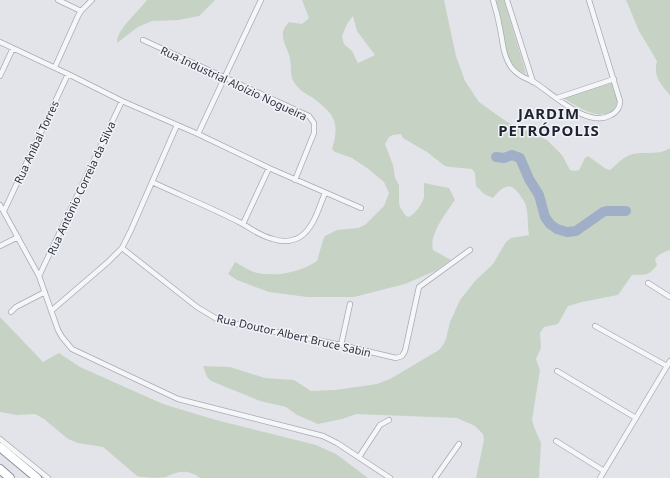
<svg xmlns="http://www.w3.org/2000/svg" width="670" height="478" viewBox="0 0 670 478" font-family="'Noto Sans',sans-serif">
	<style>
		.green { fill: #c6d3c4; fill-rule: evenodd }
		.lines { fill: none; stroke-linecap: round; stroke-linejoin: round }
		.river { stroke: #a1aec7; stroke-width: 10 }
		.minor-casing { stroke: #a8aab4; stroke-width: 6 }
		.trunk-casing { stroke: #8b909f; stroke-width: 10 }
		.minor { stroke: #f5f6f8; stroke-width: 4.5 }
		.trunk { stroke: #fff; stroke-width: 8 }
		.labels { text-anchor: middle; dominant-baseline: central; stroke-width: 3; stroke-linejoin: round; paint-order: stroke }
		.street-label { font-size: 11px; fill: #2c3041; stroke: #f2f4f7 }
		.district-label { font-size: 15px; font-weight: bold; letter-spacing: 1px; fill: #1e2232; stroke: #f2f4f7 }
	</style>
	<rect width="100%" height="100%" fill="#e3e4ea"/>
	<!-- green -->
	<path class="green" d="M147,0H215L199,16L179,20L152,21L138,27L117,43C116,30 139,11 147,0Z
		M302,0H444L456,56L465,81L479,102L507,122L547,140L562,155L570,170L575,171L579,170L585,158L588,156L606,169L610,170C617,164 624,156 633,154C646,151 658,156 670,148V250C664,252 659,254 655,259L657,265C648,277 645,274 632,275L618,295L582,302L568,306L558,324L544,327L540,333L541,348L536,359L540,370L532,420L534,427L541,443L539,478H476L484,440L483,434L475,426L457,418L356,414L342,419L318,424L297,415L286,407L260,401L211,381L207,377L203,366L230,367L265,378L294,380L311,391L335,390L377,384L390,379L439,350L443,345L446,339L450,322L460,300L475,281L493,264L506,242L511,238L529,235C527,225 529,213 525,203C524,200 521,198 520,195C510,180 502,187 493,198L484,194L476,186L475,173L472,169L450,167L445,166L427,152L403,138L401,134L393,135L389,137L385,144L393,165L395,178L399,185V203L400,207L405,215L408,217C414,216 423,203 424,197C424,192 424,187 424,183L449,188L455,200C446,213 429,234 433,250L451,260L435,271L405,284L354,297H307L269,292L237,280L228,274L235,262C242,266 250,271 257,273C278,277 300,272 317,261L323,240L325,236L337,230L358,228L365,225L384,206L389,193L384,182L367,168L352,158L335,152L332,149C340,122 335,115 313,98C307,94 300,91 296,85C289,78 292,68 290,59C289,51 283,44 283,36C282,30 286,26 289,22L302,24L309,18ZM353,16L357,31L375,55L358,63L352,51L344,44L342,36L347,24Z
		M496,0H504L523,63L526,74C505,66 505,44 502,25C501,17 498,8 496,0Z
		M626,0H670V95C660,84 653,76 657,61L639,31Z
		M612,83C614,87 616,93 617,98C618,102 616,106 613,110C600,123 575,105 563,98Z
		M0,317L43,362L59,353L80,367L163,404L216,420L316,445L336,454L368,478H200C187,469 179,471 166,477C161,478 143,478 137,476L103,447L78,443L68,439L44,419L35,414L17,415L0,412Z"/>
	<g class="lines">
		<!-- river -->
		<path class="river" d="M496,157L504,158L512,155L520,158L529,179L539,195L545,217L550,224L557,229L567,232L576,231L603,212L607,211H626"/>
		<!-- minor casing -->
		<g class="minor-casing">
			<path id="minor" d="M58,0L81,11
				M493,0C495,8 498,16 499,24C503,39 502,54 511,67C517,75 525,78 534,82C553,94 588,129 611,115C617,112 620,107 620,101L589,0
				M507,0L533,82
				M143,40L309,116L314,123V133L295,180
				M0,42L68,74L122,101L198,134L269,168L361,208
				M55,67L78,16L81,11L92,0
				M0,76L13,48
				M557,98L614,79
				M198,134L261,0
				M152,182C182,196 212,208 241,223C252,229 260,236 273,239C282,242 291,242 300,237C314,228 319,207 325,193
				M0,205L39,276L58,330L62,337L72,349L178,399L323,436L337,443L390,478
				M4,211L68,74
				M243,224L269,168
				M0,246L18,237
				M122,248L197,307L217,319L236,324L341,345L396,358L402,356L405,351L419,287L470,250
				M39,276L122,101
				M648,283L670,297
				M51,311L108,262L122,248L131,230L177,125
				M11,312L16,307L45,292
				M595,326L667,366
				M341,345L350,304
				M557,371L636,418
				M0,439L48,478
				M556,441L604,471
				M359,457L380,425L389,420
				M435,478L459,444
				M600,478L670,361"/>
		</g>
		<!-- trunk casing -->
		<g class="trunk-casing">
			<path id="trunk" d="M0,447L37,478
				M0,469L10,478"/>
		</g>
		<!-- minor -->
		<use href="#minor" class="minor"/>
		<!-- trunk -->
		<use href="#trunk" class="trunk"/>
	</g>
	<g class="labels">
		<!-- street labels -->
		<g class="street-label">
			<text transform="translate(234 83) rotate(25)">Rua Industrial Aloízio Nogueira</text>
			<text transform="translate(36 142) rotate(-65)">Rua Aníbal Torres</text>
			<text transform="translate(81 188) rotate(-65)">Rua Antônio Correia da Silva</text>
			<text transform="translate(294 335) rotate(13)">Rua Doutor Albert Bruce Sabin</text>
		</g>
		<!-- district labels -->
		<g class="district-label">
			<text x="549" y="113">JARDIM<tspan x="549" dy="17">PETRÓPOLIS</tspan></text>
		</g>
	</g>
</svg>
